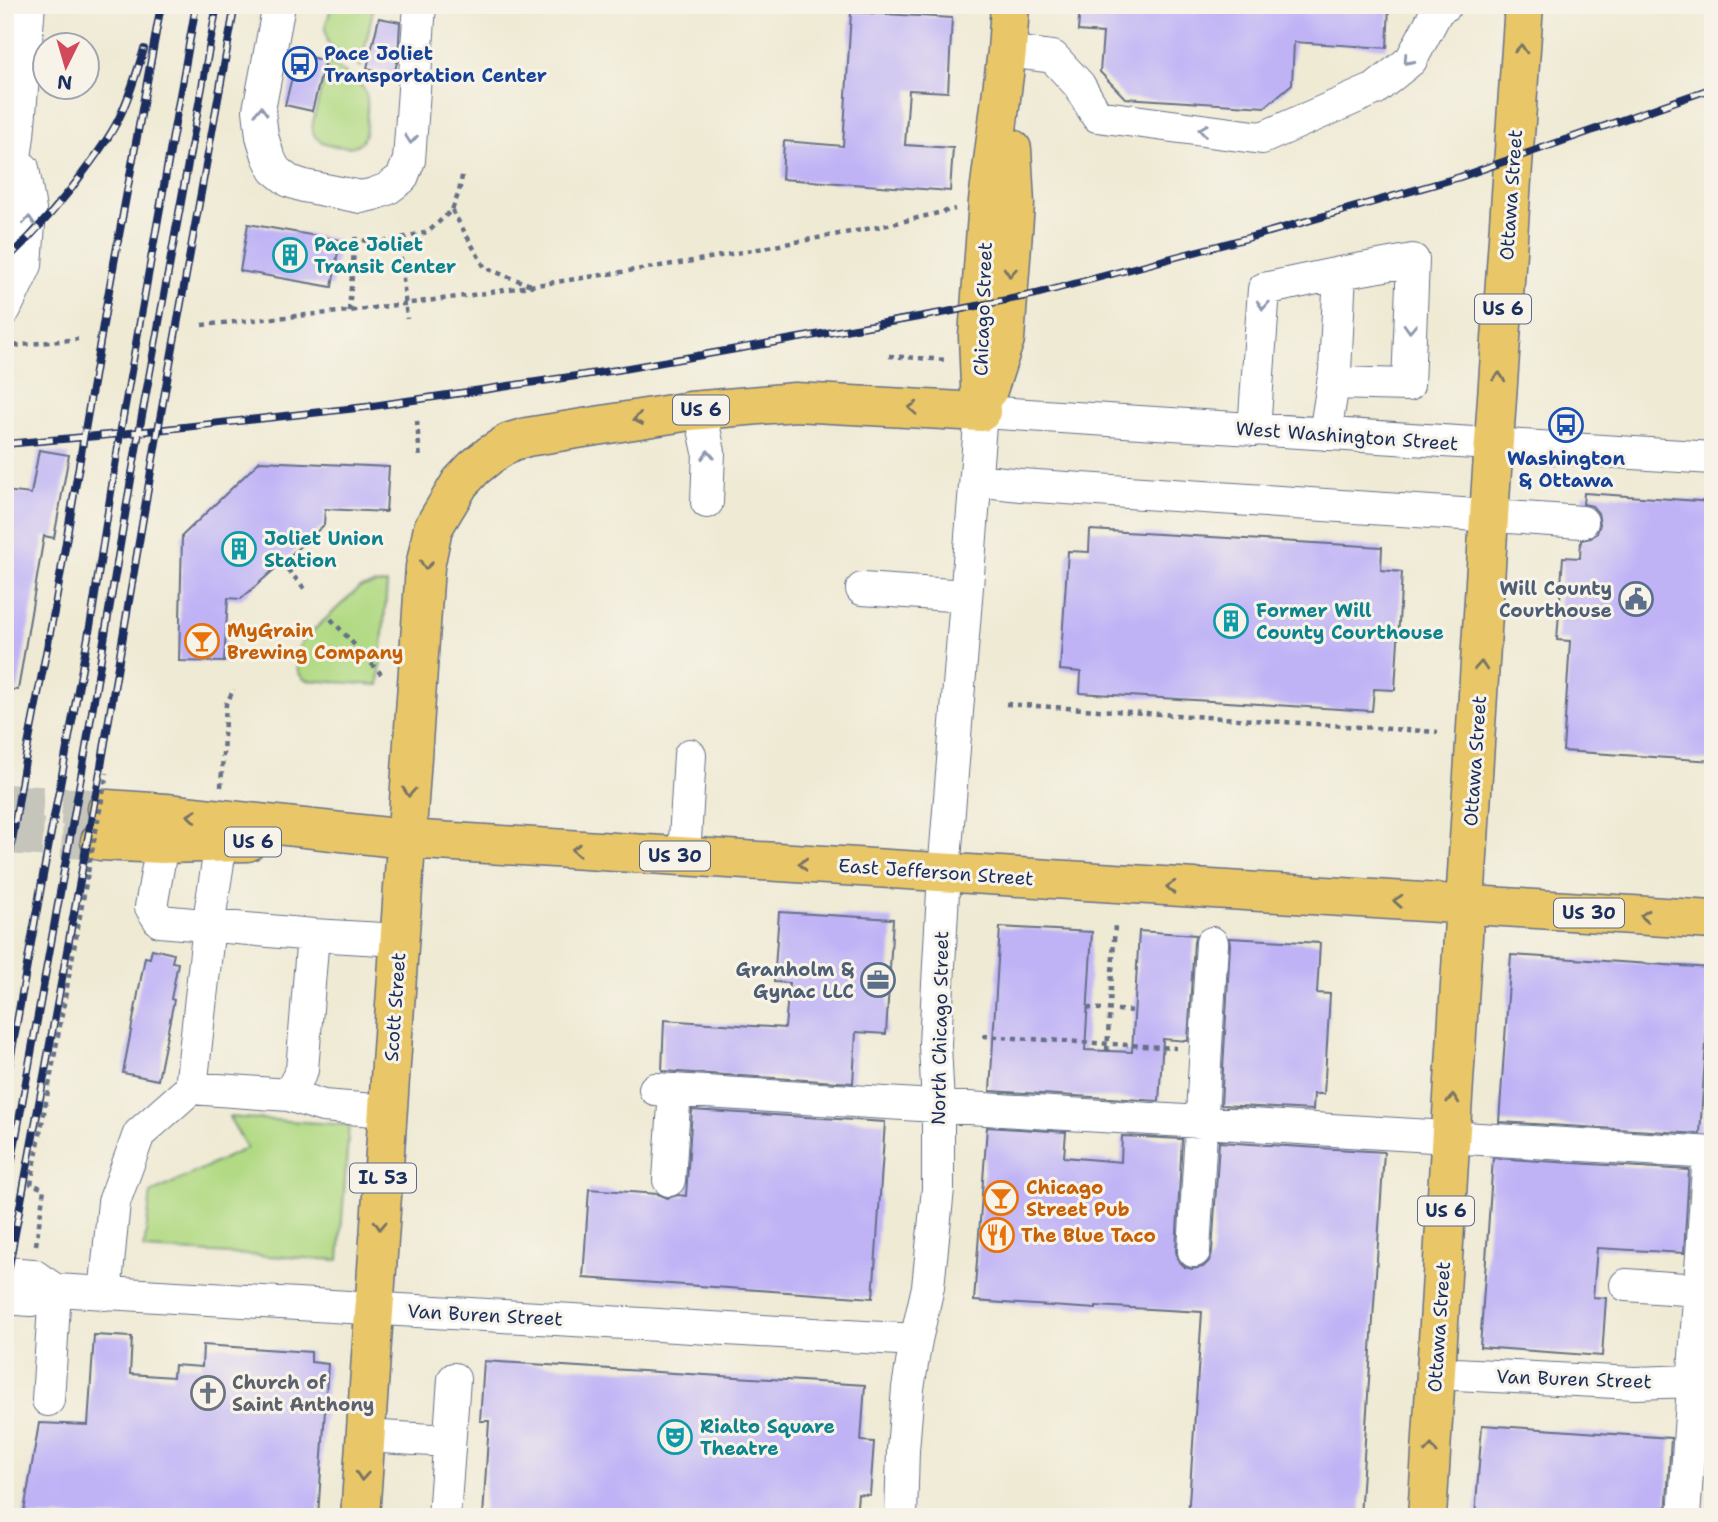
<svg xmlns="http://www.w3.org/2000/svg" width="1718" height="1522" viewBox="0 0 1718 1522" font-family="'Shantell Sans',sans-serif">
	<style>
		.grass { fill: #b2da84; stroke: #668471; stroke-width: 2 }
		.building { fill: #bfb3f6 }
		.lines { fill: none; stroke-linecap: round; stroke-linejoin: round }
		.major-tunnel { stroke: #c5c5bc; stroke-width: 38; stroke-dasharray: 38 19; stroke-linecap: butt }
		.minor-casing { stroke: #657087; stroke-width: 34 }
		.major-casing { stroke: #657087; stroke-width: 41 }
		.path { stroke: #657087; stroke-width: 4.5; stroke-dasharray: 5 5; stroke-linecap: butt }
		.minor { stroke: #fff; stroke-width: 32 }
		.major { stroke: #e9c769; stroke-width: 38 }
		.rail-casing { stroke: #1b2f5e; stroke-width: 8 }
		.rail { stroke: #f7f3e8; stroke-width: 5; stroke-dasharray: 16; stroke-linecap: butt }
		.path-bridge { stroke: #657087; stroke-width: 4.5; stroke-dasharray: 5 5; stroke-linecap: butt }
		.oneway { stroke: #787363 }
		.oneway2 { stroke: #8d97ae }
		.labels { text-anchor: middle; dominant-baseline: central; stroke-width: 6; stroke-linejoin: round; paint-order: stroke }
		.shield { fill: #f7f3e8; stroke: #5d6a87; stroke-width: 2 }
		.shield-label { font-size: 18px; font-weight: bold; fill: #1b2f5e }
		.transit-label { font-size: 19px; font-weight: bold; fill: #164399; stroke: #f7f3e8; text-anchor: start }
		.street-label { font-size: 19px; fill: #1b2f5e; stroke: #f7f3e8 }
		.culture-label { font-size: 19px; font-weight: bold; fill: #0d838f; stroke: #f7f3e8; text-anchor: start }
		.service-label { font-size: 19px; font-weight: bold; fill: #4e5e75; stroke: #f7f3e8; text-anchor: end }
		.food-label { font-size: 19px; font-weight: bold; fill: #c56008; stroke: #f7f3e8; text-anchor: start }
		.worship-label { font-size: 19px; font-weight: bold; fill: #5b616d; stroke: #f7f3e8; text-anchor: start }
	</style>
	<rect width="100%" height="100%" fill="#f7f3e8"/>
	<filter id="ink" filterUnits="userSpaceOnUse"><feTurbulence type="fractalNoise" baseFrequency=".0143" numOctaves="2"/><feDisplacementMap in="SourceGraphic" scale="14" xChannelSelector="R" yChannelSelector="G"/><feConvolveMatrix kernelMatrix="1 2 1 2 8 2 1 2 1" color-interpolation-filters="sRGB"/></filter>
	<filter id="wash" filterUnits="userSpaceOnUse"><feTurbulence type="fractalNoise" baseFrequency=".00686" numOctaves="4" result="noise"/><feDisplacementMap in="SourceGraphic" scale="28" xChannelSelector="R" yChannelSelector="G"/><feGaussianBlur stdDeviation="1.57" result="paint"/><feColorMatrix in="noise" values="0 0 0 0 0 0 0 0 0 0 0 0 0 0 0 0 0 1.4 0 .05"/><feComposite in="paint" operator="in"/></filter>
	<g filter="url(#wash)">
		<rect width="100%" height="100%" fill="#efead4"/>
		<!-- grass -->
		<path class="grass" d="M332,5H374L361,67L328,43L325,28Z
			M328,61C338,69 357,79 363,88C369,96 367,106 367,115C366,122 367,131 364,137C359,149 346,147 335,146C320,143 310,138 313,122Z
			M375,584H387L379,685L305,680C293,671 294,652 303,640L359,588Z
			M229,1117L349,1125L339,1260L144,1249L151,1193L247,1148Z"/>
		<g id="blocks">
			<!-- building -->
			<path class="building" d="M1080,5H1389L1387,48L1294,42L1292,84L1265,107L1125,98L1100,72L1103,33L1078,31Z
				M851,12L952,18L948,92L909,90L905,145L953,148L950,191L782,179L784,141L843,146Z
				M379,18L400,22L398,58L394,75L367,68Z
				M298,54L325,61L312,111L285,105Z
				M248,224L340,240L332,287L240,271Z
				M39,450L69,455L54,538L44,536L18,690L5,689V491L31,494Z
				M260,461L389,467L386,512L325,509L324,525L241,599L228,598L224,662L179,661L182,536Z
				M1584,493L1713,502V761L1563,751L1570,641L1557,640L1563,557L1580,558L1581,540L1591,538L1597,533L1600,524L1598,513L1592,506L1583,504Z
				M1090,530L1382,547L1381,570L1402,572L1395,690L1374,689L1372,711L1080,693L1081,672L1060,670L1068,551L1089,552Z
				M779,912L893,919L886,1034L856,1032L853,1083L662,1071L664,1020L785,1028L789,983L774,982Z
				M1000,927L1092,932L1085,1050L1132,1052L1139,931L1196,935L1194,942L1188,1041L1163,1039L1159,1101L990,1091Z
				M1229,938L1320,943L1317,993L1330,994L1324,1094H1314L1313,1110L1221,1105L1230,944Z
				M152,949L174,954L172,962L178,963L171,999L174,1000L158,1080L123,1073L145,957L150,958Z
				M1511,955L1711,968L1700,1134L1499,1122Z
				M692,1110L885,1122L873,1298L583,1278L589,1189L658,1194L667,1198L678,1195L686,1196Z
				M987,1127L1066,1132L1064,1157L1121,1162L1122,1136L1182,1139L1176,1251L1178,1260L1185,1267L1192,1269L1203,1267L1210,1260L1212,1252L1219,1142L1384,1152L1360,1517H1188L1202,1312L1096,1306V1309L974,1301Z
				M1493,1158L1689,1170L1684,1253L1597,1248L1593,1297L1606,1298L1602,1356L1480,1347Z
				M94,1335L132,1337L130,1374L173,1377L174,1365L202,1367L203,1345L311,1352V1362L328,1364L318,1517H23L39,1423L88,1425Z
				M484,1361L865,1385L861,1441L874,1442L870,1495L858,1494L856,1517H483L489,1421H480Z
				M1482,1425L1671,1438L1666,1517H1475Z"/>
		</g>
	</g>
	<g filter="url(#ink)">
		<use href="#blocks" fill-opacity="0" stroke="#657087" stroke-width="2"/>
		<g class="lines">
			<!-- major-tunnel -->
			<path class="major-tunnel" d="M5,803L107,809
				M5,835L100,841"/>
			<!-- minor casing -->
			<g class="minor-casing">
				<path id="minor" d="M279,5L259,110L262,136L268,156L275,170L289,181L304,186L361,197L374,194L387,189L402,178L409,160L420,5
					M1007,51L1053,57L1079,85L1097,116L1262,138L1375,89L1411,60L1438,9L1446,5
					M5,247L8,209L18,136L29,5
					M5,309L26,265L30,210L23,168
					M700,410L709,452L707,502
					M1254,430L1264,289L1340,273L1413,260L1408,385L1333,383
					M1325,434L1335,371L1340,273
					M976,480L1021,485L1582,522
					M862,589L966,596
					M162,844L151,907L160,921L313,935L302,1070L289,1095L191,1088
					M684,857L690,755
					M313,935L399,940
					M655,1089L1713,1153
					M289,1095L323,1106L387,1111
					M669,1180L675,1090
					M1194,1251L1212,943
					M5,1273L33,1275L55,1290
					M1626,1285L1699,1290
					M105,1294L114,1202L139,1134L191,1088L211,907L221,843
					M5,1298L31,1300L55,1290L916,1340
					M1436,1373L1635,1383L1693,1381L1713,1382
					M48,1400L55,1290
					M365,1436L449,1441
					M444,1517L454,1379
					M901,1517L903,1450L908,1388L916,1340L928,1287L938,1189V1106L935,1045L938,984L944,873L981,412L1713,458
					M1684,1517L1709,1153"/>
			</g>
			<!-- major casing -->
			<g class="major-casing">
				<path id="major" d="M988,390L1005,339L1015,204L1012,149
					M981,412L978,336L988,201L1007,51L1010,5
					M107,809L166,813L406,839L1713,920
					M100,841L162,844L247,842
					M360,1517L425,567L433,528L460,483L474,468L490,455L510,442L527,437L690,411L795,402L981,412
					M1427,1517L1491,485L1524,5"/>
			</g>
			<!-- path -->
			<path class="path" d="M452,210L485,268L531,285
				M399,238L407,319
				M349,311L355,239L377,243L428,232L452,210L459,192L463,171
				M202,325L349,311L465,296L693,261L888,225L955,209
				M5,348L12,346L78,339
				M889,356L947,360
				M417,421L420,460
				M281,562L305,589
				M331,619L381,674
				M1006,704L1438,732
				M221,787L226,704L234,689
				M1087,1008L1134,1011
				M983,1036L1176,1048
				M1107,1051L1115,925
				M1711,1124L1713,1096
				M36,1245L44,1189L31,1184L88,872"/>
			<!-- minor -->
			<use href="#minor" class="minor"/>
			<!-- major -->
			<use href="#major" class="major"/>
			<!-- rail casing -->
			<g class="rail-casing">
				<path id="rail" d="M5,261C38,230 65,199 91,162C101,148 113,132 120,116C130,95 137,72 144,49
					M5,444L120,434L366,407L617,370L947,312L1036,294L1255,236L1460,177L1713,88
					M5,886L24,766L54,612L106,307L161,5
					M5,1089L44,870L91,621L120,434L196,5
					M5,1198L82,771L139,432L217,5
					M5,1288L100,772L158,430L235,5"/>
			</g>
			<!-- rail -->
			<use href="#rail" class="rail"/>
			<!-- path-bridge -->
			<path class="path-bridge" d="M88,872L107,773"/>
		</g>
		<!-- one-way arrows -->
		<defs><path id="oneway-chevron" d="M-2-3.5L2.5 0L-2 3.5" fill="none" stroke-width="1.6" stroke-linecap="round" stroke-linejoin="round" transform="scale(1.75)"/></defs>
		<g class="oneway">
			<use href="#oneway-chevron" transform="translate(1521 49) rotate(-86)"/>
			<use href="#oneway-chevron" transform="translate(1010 272) rotate(94)"/>
			<use href="#oneway-chevron" transform="translate(1499 377) rotate(-86)"/>
			<use href="#oneway-chevron" transform="translate(913 408) rotate(-177)"/>
			<use href="#oneway-chevron" transform="translate(638 419) rotate(171)"/>
			<use href="#oneway-chevron" transform="translate(426 565) rotate(98)"/>
			<use href="#oneway-chevron" transform="translate(1481 666) rotate(-86)"/>
			<use href="#oneway-chevron" transform="translate(409 792) rotate(94)"/>
			<use href="#oneway-chevron" transform="translate(192 816) rotate(-174)"/>
			<use href="#oneway-chevron" transform="translate(576 850) rotate(-177)"/>
			<use href="#oneway-chevron" transform="translate(803 864) rotate(-177)"/>
			<use href="#oneway-chevron" transform="translate(1171 887) rotate(-176)"/>
			<use href="#oneway-chevron" transform="translate(1398 901) rotate(-176)"/>
			<use href="#oneway-chevron" transform="translate(1645 916) rotate(-176)"/>
			<use href="#oneway-chevron" transform="translate(1453 1099) rotate(-86)"/>
			<use href="#oneway-chevron" transform="translate(380 1225) rotate(94)"/>
			<use href="#oneway-chevron" transform="translate(1431 1449) rotate(-86)"/>
			<use href="#oneway-chevron" transform="translate(362 1476) rotate(94)"/>
		</g>
		<g class="oneway2">
			<use href="#oneway-chevron" transform="translate(1408 60) rotate(132)"/>
			<use href="#oneway-chevron" transform="translate(261 111) rotate(-89)"/>
			<use href="#oneway-chevron" transform="translate(1203 130) rotate(-172)"/>
			<use href="#oneway-chevron" transform="translate(411 139) rotate(95)"/>
			<use href="#oneway-chevron" transform="translate(29 221) rotate(-87)"/>
			<use href="#oneway-chevron" transform="translate(1263 305) rotate(94)"/>
			<use href="#oneway-chevron" transform="translate(1410 328) rotate(92)"/>
			<use href="#oneway-chevron" transform="translate(708 455) rotate(-93)"/>
		</g>
	</g>
	<!-- icons -->
	<defs>
		<g id="bus-ring" transform="scale(1.75)"><circle r="9.5" fill="#f7f3e8" stroke="#1a4fb4" stroke-width="1.5"/><path d="M-5-6H5V4H4V6H2V4H-2V6H-4V4H-5ZM-3.5-4V0h7V-4ZM-3.5 1.2v1.5H-2V1.2ZM2 1.2v1.5H3.5V1.2Z" fill="#1a4fb4"/></g>
		<g id="building-ring" transform="scale(1.75)"><circle r="9.5" fill="#f7f3e8" stroke="#0f9aa8" stroke-width="1.5"/><path d="M-4-6H4V6H1V3H-1V6H-4ZM-2.5-4.3h1.7v1.8h-1.7ZM.8-4.3h1.7v1.8H.8ZM-2.5-1h1.7V.8h-1.7ZM.8-1h1.7V.8H.8Z" fill="#0f9aa8"/></g>
		<g id="civic-ring" transform="scale(1.75)"><circle r="9.5" fill="#f7f3e8" stroke="#5c6f8a" stroke-width="1.5"/><path d="M-.6-6.5H3V-4.5H.6V-3L4-1V1h2V6H-6V1h2V-1L-.6-3ZM-1.2 2.5V6h2.4V2.5Z" fill="#5c6f8a"/></g>
		<g id="bar-ring" transform="scale(1.75)"><circle r="9.5" fill="#f7f3e8" stroke="#e8710a" stroke-width="1.5"/><path d="M-6-5H6L.8 .8V4.5H3.5V6h-7V4.5H-.8V.8Z" fill="#e8710a"/></g>
		<g id="office-ring" transform="scale(1.75)"><circle r="9.5" fill="#f7f3e8" stroke="#5c6f8a" stroke-width="1.5"/><path d="M-6-3h4V-5.5h4V-3h4V5H-6ZM-1-4.5V-3h2v-1.5ZM-6 0V1H6V0Z" fill="#5c6f8a"/></g>
		<g id="restaurant-ring" transform="scale(1.75)"><circle r="9.5" fill="#f7f3e8" stroke="#e8710a" stroke-width="1.5"/><path d="M-5-6h1v4h1v-4h1v4h1v-4h1v5L-1.5 .5V6h-2V.5L-5-1ZM5-6V6H3V1.5H1.5Q1.5-4 5-6Z" fill="#e8710a"/></g>
		<g id="church-ring" transform="scale(1.75)"><circle r="9.5" fill="#f7f3e8" stroke="#6b7280" stroke-width="1.5"/><path d="M-1.2-6h2.4v3.5h3.3v2.4h-3.3V6h-2.4V-.1h-3.3v-2.4h3.3Z" fill="#6b7280"/></g>
		<g id="theatre-ring" transform="scale(1.75)"><circle r="9.5" fill="#f7f3e8" stroke="#0f9aa8" stroke-width="1.5"/><path d="M-5-5.5Q0-4 5-5.5V0Q5 5 0 6Q-5 5-5 0ZM-3.3-2.5H-1v1.5H-3.3ZM1-2.5H3.3v1.5H1ZM-2.8 1Q0 5.5 2.8 1Z" fill="#0f9aa8"/></g>
	</defs>
	<g fill-rule="evenodd">
		<use href="#bus-ring" x="300" y="64"/>
		<use href="#building-ring" x="290" y="255"/>
		<use href="#bus-ring" x="1566" y="425"/>
		<use href="#building-ring" x="239" y="549"/>
		<use href="#civic-ring" x="1636" y="599"/>
		<use href="#building-ring" x="1231" y="621"/>
		<use href="#bar-ring" x="202" y="641"/>
		<use href="#office-ring" x="878" y="980"/>
		<use href="#bar-ring" x="1001" y="1198"/>
		<use href="#restaurant-ring" x="997" y="1235"/>
		<use href="#church-ring" x="208" y="1393"/>
		<use href="#theatre-ring" x="675" y="1437"/>
	</g>
	<g class="labels">
		<!-- shield labels -->
		<g class="shield">
			<rect x="1475" y="294.5" width="56" height="29" rx="5"/>
			<rect x="673" y="395.5" width="56" height="29" rx="5"/>
			<rect x="225" y="827.5" width="56" height="29" rx="5"/>
			<rect x="640" y="841.5" width="70" height="29" rx="5"/>
			<rect x="1554" y="898.5" width="70" height="29" rx="5"/>
			<rect x="350" y="1163.5" width="66" height="29" rx="5"/>
			<rect x="1418" y="1196.5" width="56" height="29" rx="5"/>
		</g>
		<g class="shield-label">
			<text x="1503" y="309">US 6</text>
			<text x="701" y="410">US 6</text>
			<text x="253" y="842">US 6</text>
			<text x="675" y="856">US 30</text>
			<text x="1589" y="913">US 30</text>
			<text x="383" y="1178">IL 53</text>
			<text x="1446" y="1211">US 6</text>
		</g>
		<!-- transit labels -->
		<g class="transit-label">
			<text x="324" y="53">Pace Joliet<tspan x="324" dy="22">Transportation Center</tspan></text>
			<text x="1566" y="458" text-anchor="middle">Washington<tspan x="1566" dy="22">&amp; Ottawa</tspan></text>
		</g>
		<!-- street labels -->
		<g class="street-label">
			<text transform="translate(1511 195) rotate(-86)">Ottawa Street</text>
			<text transform="translate(983 309) rotate(-88)">Chicago Street</text>
			<text transform="translate(1347 436) rotate(4)">West Washington Street</text>
			<text transform="translate(1475 761) rotate(-86)">Ottawa Street</text>
			<text transform="translate(936 872) rotate(4)">East Jefferson Street</text>
			<text transform="translate(395 1007) rotate(-86)">Scott Street</text>
			<text transform="translate(940 1028) rotate(-89)">North Chicago Street</text>
			<text transform="translate(485 1315) rotate(3)">Van Buren Street</text>
			<text transform="translate(1439 1327) rotate(-86)">Ottawa Street</text>
			<text transform="translate(1574 1379) rotate(2)">Van Buren Street</text>
		</g>
		<!-- culture labels -->
		<g class="culture-label">
			<text x="314" y="244">Pace Joliet<tspan x="314" dy="22">Transit Center</tspan></text>
			<text x="264" y="538">Joliet Union<tspan x="264" dy="22">Station</tspan></text>
			<text x="1256" y="610">Former Will<tspan x="1256" dy="22">County Courthouse</tspan></text>
			<text x="700" y="1426">Rialto Square<tspan x="700" dy="22">Theatre</tspan></text>
		</g>
		<!-- service labels -->
		<g class="service-label">
			<text x="1612" y="588">Will County<tspan x="1612" dy="22">Courthouse</tspan></text>
			<text x="854" y="969">Granholm &amp;<tspan x="854" dy="22">Gynac LLC</tspan></text>
		</g>
		<!-- food labels -->
		<g class="food-label">
			<text x="227" y="630">MyGrain<tspan x="227" dy="22">Brewing Company</tspan></text>
			<text x="1026" y="1187">Chicago<tspan x="1026" dy="22">Street Pub</tspan></text>
			<text x="1021" y="1235">The Blue Taco</text>
		</g>
		<!-- worship labels -->
		<g class="worship-label">
			<text x="232" y="1382">Church of<tspan x="232" dy="22">Saint Anthony</tspan></text>
		</g>
	</g>
	<!-- margin -->
	<rect width="1718" height="1522" fill="none" stroke="#f7f3e8" stroke-width="28"/>
	<!-- north arrow -->
	<g transform="translate(66 66) rotate(185)"><circle r="33" fill="#f7f3e8" stroke="#9fa5b1" stroke-width="2"/>
	<path d="M0-5L12 26L0 18L-12 26Z" fill="#d1495b"/>
	<text y="-10" font-size="19" font-weight="bold" text-anchor="middle" fill="#1b2f5e">N</text>
	</g>
</svg>
